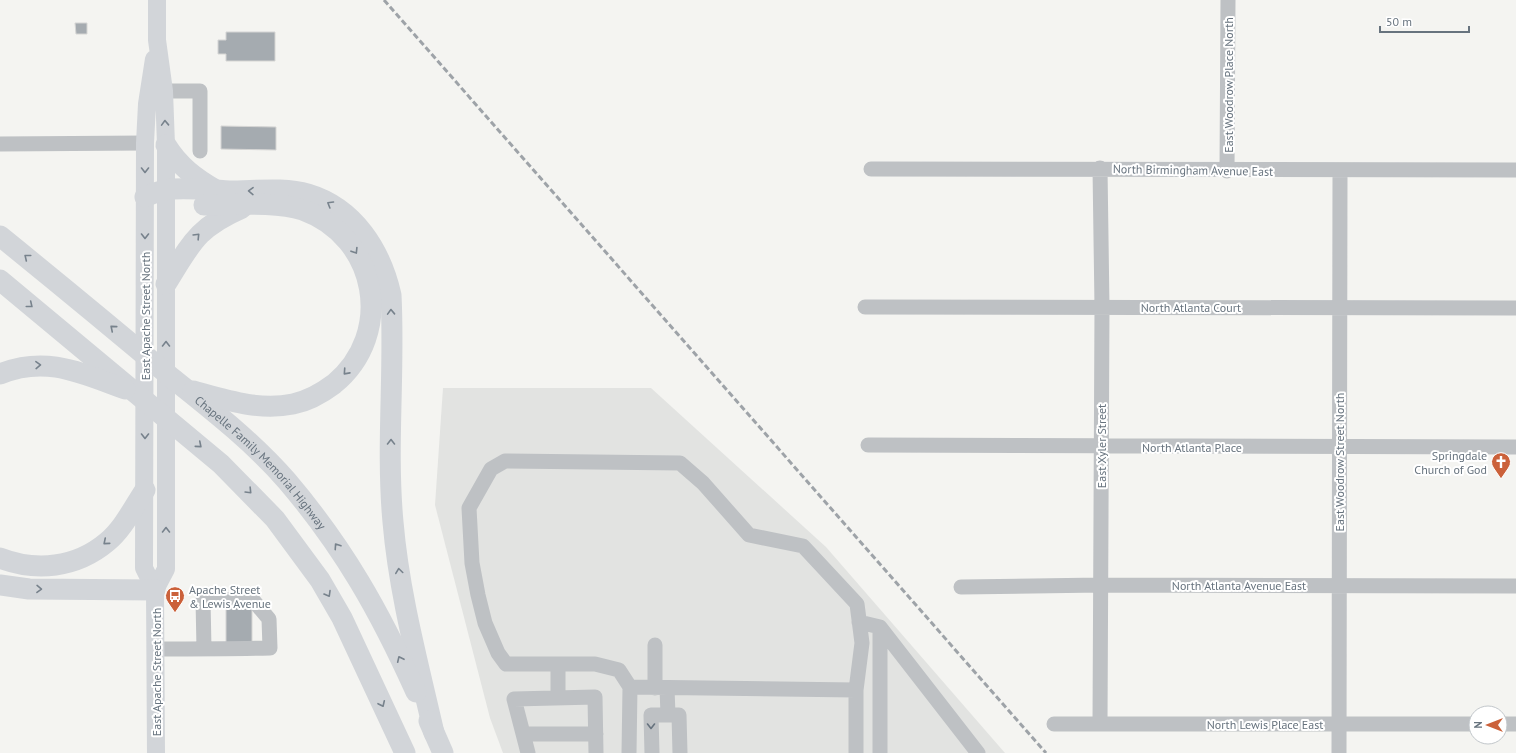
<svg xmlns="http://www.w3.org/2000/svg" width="1516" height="753" viewBox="0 0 1516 753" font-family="'PT Sans',sans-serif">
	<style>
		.built { fill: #e2e3e1 }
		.building { fill: #a5abb0; stroke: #d5d5d4 }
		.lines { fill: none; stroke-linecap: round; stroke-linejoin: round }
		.minor { stroke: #bec1c4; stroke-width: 15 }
		.major { stroke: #d2d5d9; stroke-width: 18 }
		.highway { stroke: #d2d5d9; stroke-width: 21 }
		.rail { stroke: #9ea3a8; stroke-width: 3; stroke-dasharray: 6 3; stroke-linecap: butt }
		.oneway { stroke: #77828c }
		.oneway2 { stroke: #67737e }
		.labels { text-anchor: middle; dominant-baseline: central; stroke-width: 4; stroke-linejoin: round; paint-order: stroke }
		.street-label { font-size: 12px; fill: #67737e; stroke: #fff }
		.poi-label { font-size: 12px; fill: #67737e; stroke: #fff; text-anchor: end }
	</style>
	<rect width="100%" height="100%" fill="#f4f4f1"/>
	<!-- built -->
	<path class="built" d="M443,388H651L826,547L1005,753H503L490,718L435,505Z"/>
	<!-- building -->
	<path class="building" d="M75,23H87V34H76Z
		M226,32H275V61H226V54H218V40H226Z
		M221,126L276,127V150L221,149Z
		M226,607H252V643H226Z"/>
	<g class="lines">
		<!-- minor -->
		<path class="minor" d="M164,91H200V151
			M0,144L145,143
			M1100,168L1102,307L1100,724
			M871,169L1516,170
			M1227,171L1228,0
			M865,307L1516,308
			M868,445L1516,447
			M961,587L1101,585L1516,586
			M859,622L880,627L978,753
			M155,649C193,649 232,649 270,648L269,619L253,600L203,599L204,649
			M558,664V698
			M630,687L856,690
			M655,688V645
			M667,688L668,715
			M1054,724H1476
			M1500,724H1516
			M523,734H596
			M528,753L514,699L595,697L596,753
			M629,753L630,687L619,670L595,664H506L498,653L485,623L478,595L472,563L469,508L491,469L505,461L680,463L703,483L749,535L803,546L857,604L862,643L856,690V753
			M652,753L651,715H679L680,753
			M880,753V627
			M1339,753L1340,171"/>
		<!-- major -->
		<path class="major" d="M154,59L147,104L145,143L144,568L155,590
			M156,753L155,590L166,569V145L164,91L157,40V0"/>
		<!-- highway -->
		<g class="highway">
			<path d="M166,145C179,166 195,178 216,190"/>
			<path d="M145,197C152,194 159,191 165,190C181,187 212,190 229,191C255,191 284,187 308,194C355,208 381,251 391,295C395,371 386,447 393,522C399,593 418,663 434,733"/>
			<path id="s1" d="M0,236C58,283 115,330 172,378C212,410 253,442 287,481C344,548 380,612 416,692"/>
			<path d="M0,280L221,464L275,519L320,580L342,618L405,753"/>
			<path d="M166,284C191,244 196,228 242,208"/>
			<path d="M0,374C46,355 81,373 125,389"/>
			<path d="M193,391C226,400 259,411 293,404C308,401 322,393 334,384C395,334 378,237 303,210C276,201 233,205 204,205"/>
			<path d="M0,558C36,572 76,568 107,542C123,529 133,508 145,490"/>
			<path d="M0,585L29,589L155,590"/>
			<path d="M429,721L443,753"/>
		</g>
		<!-- rail -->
		<path class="rail" d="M384,0L1046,753"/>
	</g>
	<!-- one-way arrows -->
	<defs><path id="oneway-chevron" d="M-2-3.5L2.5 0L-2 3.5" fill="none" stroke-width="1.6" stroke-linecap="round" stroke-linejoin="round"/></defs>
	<g class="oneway">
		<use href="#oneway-chevron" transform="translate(165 123) rotate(-92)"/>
		<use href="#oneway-chevron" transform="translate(145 170) rotate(90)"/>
		<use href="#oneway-chevron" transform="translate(251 191) rotate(-179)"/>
		<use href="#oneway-chevron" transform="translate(330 204) rotate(-149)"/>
		<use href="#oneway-chevron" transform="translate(145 236) rotate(90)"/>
		<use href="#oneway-chevron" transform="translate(197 236) rotate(-46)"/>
		<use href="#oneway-chevron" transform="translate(355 251) rotate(58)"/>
		<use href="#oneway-chevron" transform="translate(27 257) rotate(-141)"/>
		<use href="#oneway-chevron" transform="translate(30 305) rotate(39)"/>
		<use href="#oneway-chevron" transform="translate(391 312) rotate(-92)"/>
		<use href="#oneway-chevron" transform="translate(113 328) rotate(-140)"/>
		<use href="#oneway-chevron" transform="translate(166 344) rotate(-90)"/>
		<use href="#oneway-chevron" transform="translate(38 365) rotate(-2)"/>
		<use href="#oneway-chevron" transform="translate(346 372) rotate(132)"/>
		<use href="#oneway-chevron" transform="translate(145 436) rotate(90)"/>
		<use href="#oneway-chevron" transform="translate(391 442) rotate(-90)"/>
		<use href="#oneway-chevron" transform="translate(199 445) rotate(40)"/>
		<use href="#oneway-chevron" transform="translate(249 491) rotate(46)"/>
		<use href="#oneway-chevron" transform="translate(166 530) rotate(-90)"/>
		<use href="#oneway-chevron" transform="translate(106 542) rotate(140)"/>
		<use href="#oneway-chevron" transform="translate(337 546) rotate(-124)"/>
		<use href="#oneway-chevron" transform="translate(399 571) rotate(-98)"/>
		<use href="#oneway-chevron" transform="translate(39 589) rotate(1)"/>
		<use href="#oneway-chevron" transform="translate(328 594) rotate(60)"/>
		<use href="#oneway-chevron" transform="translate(400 659) rotate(-115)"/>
		<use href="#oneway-chevron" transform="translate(382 704) rotate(65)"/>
	</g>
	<use class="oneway2" href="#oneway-chevron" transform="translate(651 726) rotate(90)"/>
	<!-- icons -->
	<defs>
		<g id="church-pin" transform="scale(1)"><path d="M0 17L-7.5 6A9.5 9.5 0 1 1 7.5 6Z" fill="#cb613a" stroke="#fff"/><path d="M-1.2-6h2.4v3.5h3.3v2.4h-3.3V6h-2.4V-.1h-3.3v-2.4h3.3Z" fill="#fff"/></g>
		<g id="bus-pin" transform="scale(1)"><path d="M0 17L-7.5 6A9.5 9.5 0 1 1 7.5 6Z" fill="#cb613a" stroke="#fff"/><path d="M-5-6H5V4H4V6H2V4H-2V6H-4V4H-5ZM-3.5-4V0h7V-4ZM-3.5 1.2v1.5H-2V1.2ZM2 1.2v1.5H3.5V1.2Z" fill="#fff"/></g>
	</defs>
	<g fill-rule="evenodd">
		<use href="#church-pin" x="1501" y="462"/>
		<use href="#bus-pin" x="175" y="596"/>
	</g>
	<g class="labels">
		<!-- street labels -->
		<g class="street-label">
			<text transform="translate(1228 85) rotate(-90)">East Woodrow Place North</text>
			<text transform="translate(1193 170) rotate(1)">North Birmingham Avenue East</text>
			<text x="1191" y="307">North Atlanta Court</text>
			<text transform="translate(145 316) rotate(-90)">East Apache Street North</text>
			<text transform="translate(1101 446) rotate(-90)">East Xyler Street</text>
			<text x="1192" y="447">North Atlanta Place</text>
			<text transform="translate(1339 462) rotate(-90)">East Woodrow Street North</text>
			<text stroke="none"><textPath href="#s1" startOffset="346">Chapelle Family Memorial Highway</textPath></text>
			<text x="1239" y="585">North Atlanta Avenue East</text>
			<text transform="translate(156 672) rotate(-90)">East Apache Street North</text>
			<text x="1265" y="724">North Lewis Place East</text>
		</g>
		<!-- poi labels -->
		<g class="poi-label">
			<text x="1487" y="455">Springdale<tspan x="1487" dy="14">Church of God</tspan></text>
			<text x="189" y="589" text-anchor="start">Apache Street<tspan x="189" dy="14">&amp; Lewis Avenue</tspan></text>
		</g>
	</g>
	<!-- north arrow -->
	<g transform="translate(1488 725) rotate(270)"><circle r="19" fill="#ffffff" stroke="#c2c7cb"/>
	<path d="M0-3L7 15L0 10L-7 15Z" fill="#cb613a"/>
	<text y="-6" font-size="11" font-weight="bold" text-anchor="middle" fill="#67737e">N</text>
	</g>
	<!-- scale -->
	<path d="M1380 26v6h89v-6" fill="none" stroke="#67737e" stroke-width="2"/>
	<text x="1386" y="26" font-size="12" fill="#67737e" stroke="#ffffff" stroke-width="3" paint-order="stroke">50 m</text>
</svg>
